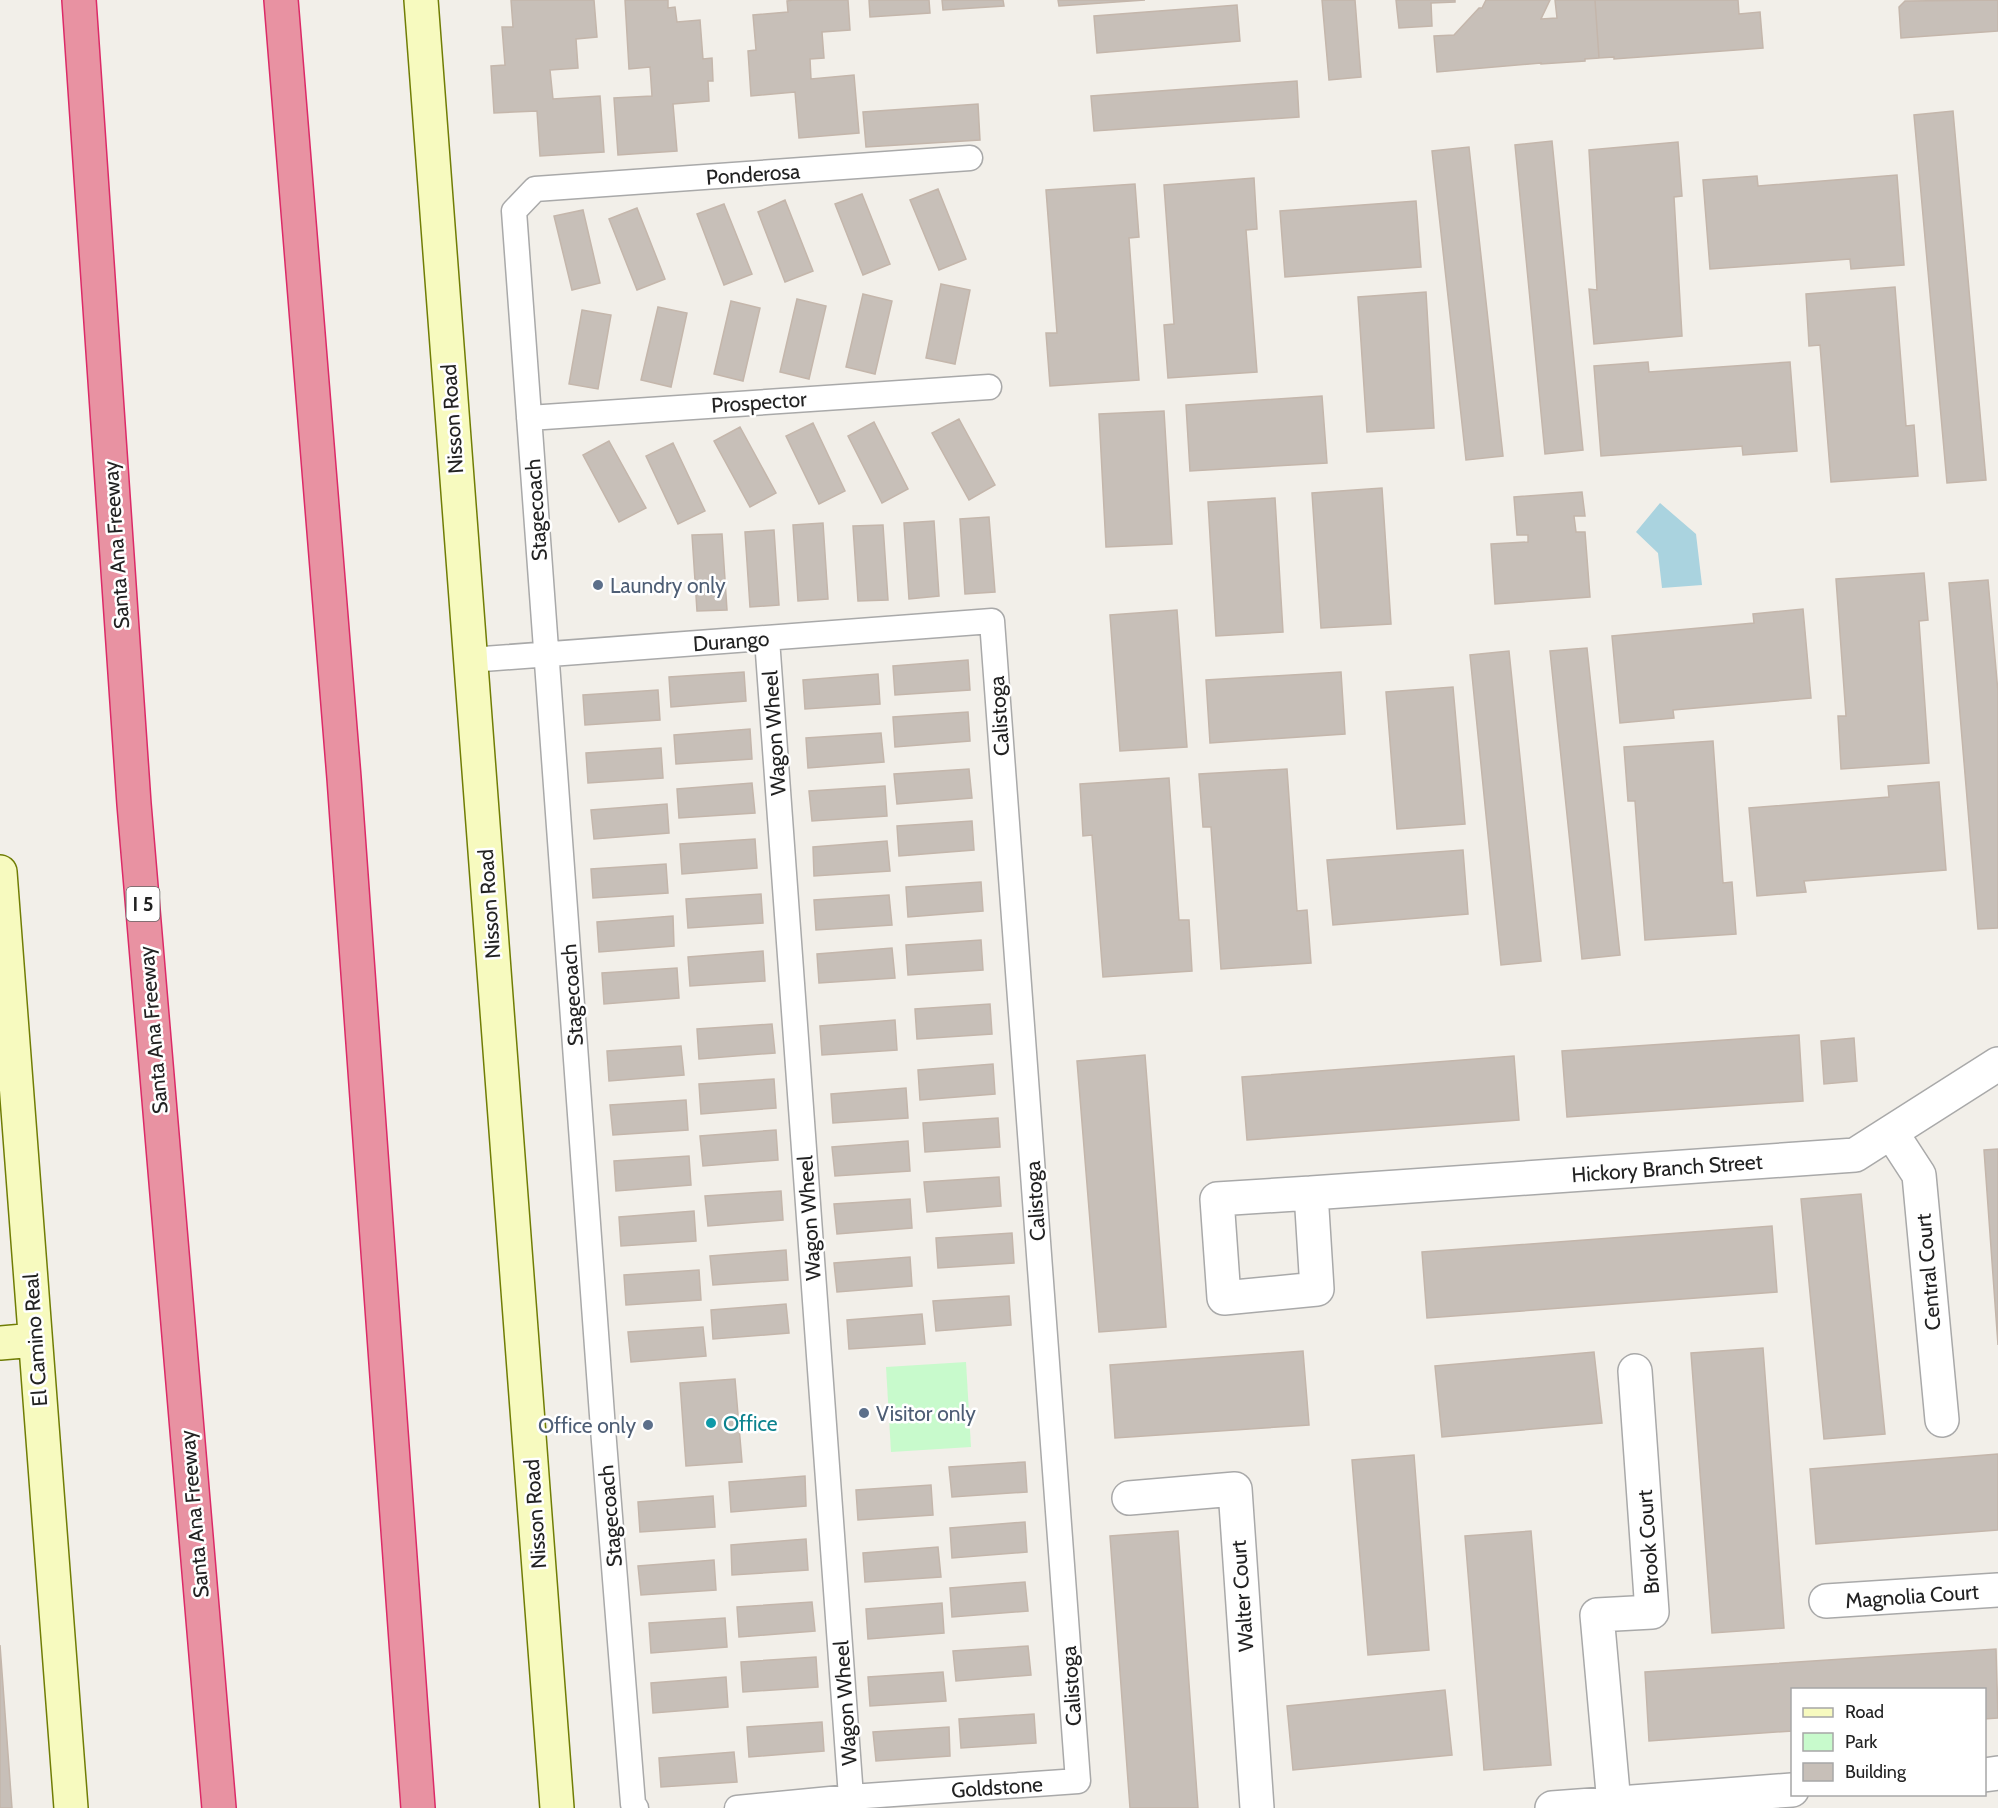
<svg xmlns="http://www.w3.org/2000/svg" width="1998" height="1808" viewBox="0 0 1998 1808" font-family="Cabin,sans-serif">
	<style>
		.park { fill: #c8facc }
		.water { fill: #aad3df }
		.building { fill: #c7bfb8; stroke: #c4b6ab; stroke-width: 1.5 }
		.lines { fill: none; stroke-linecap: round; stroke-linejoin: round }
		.lane-casing { stroke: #a9a9a9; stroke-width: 27 }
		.street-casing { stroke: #a9a9a9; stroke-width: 36 }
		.secondary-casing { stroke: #707d05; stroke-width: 36 }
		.highway-casing { stroke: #dc2a67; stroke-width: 36 }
		.lane { stroke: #fff; stroke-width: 24 }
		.street { stroke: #fff; stroke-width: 33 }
		.secondary { stroke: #f7fabf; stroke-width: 33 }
		.highway { stroke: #e892a2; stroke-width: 33 }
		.service-dot { fill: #5c6f8a; stroke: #fff; stroke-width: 2 }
		.culture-dot { fill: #0f9aa8; stroke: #fff; stroke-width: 2 }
		.labels { text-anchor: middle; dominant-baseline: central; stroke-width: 5; stroke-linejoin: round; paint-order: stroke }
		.shield { fill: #fff; stroke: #646464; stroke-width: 1.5 }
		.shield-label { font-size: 20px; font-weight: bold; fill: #222 }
		.street-label { font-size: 21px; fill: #222; stroke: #fff }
		.service-label { font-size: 21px; fill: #4e5e75; stroke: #fff; text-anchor: start }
		.culture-label { font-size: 21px; fill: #0d838f; stroke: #fff; text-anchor: start }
	</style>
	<rect width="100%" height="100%" fill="#f2efe9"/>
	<!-- park -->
	<path class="park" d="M966,1362L971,1447L891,1452L886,1367Z"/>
	<!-- water -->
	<path class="water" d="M1660,503L1696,534L1702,585L1662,588L1658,553L1636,532Z"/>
	<!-- building -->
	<path class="building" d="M511,0H594L597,37L576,39L578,68L550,70L553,99L600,96L604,152L540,156L537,111L494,113L491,66L505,65L502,27H513Z
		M625,0H668V8L675,7L677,22L700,20L703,59L712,58L713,81H708L709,101L673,104L677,151L618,155L614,98L652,96L650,67L629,69Z
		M793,0H848L850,30L822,32L824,58L810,59L811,79L854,75L859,133L799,138L795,92L751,96L748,51L756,50L753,15L788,12L787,1Z
		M869,0H929L930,13L870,17Z
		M942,0H1003L1004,6L943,10Z
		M1058,0H1145L1059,6Z
		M1322,0H1355L1361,77L1329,80Z
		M1396,0H1455V2L1431,3L1432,26L1399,28Z
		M1486,0H1550L1541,19L1557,18L1555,0H1595L1599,58L1585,59V61L1541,64V63L1437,72L1434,36L1454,35L1479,8H1482Z
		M1595,0H1738L1739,14L1760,12L1763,48L1614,59V57L1599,58Z
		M1998,0V31L1901,38L1899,7L1905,1Z
		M1237,5L1240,41L1097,53L1094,16Z
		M1297,81L1299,117L1094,131L1091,96Z
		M978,104L980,140L866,147L863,112Z
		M1953,111L1986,480L1947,483L1914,115Z
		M1552,141L1583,450L1545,454L1515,145Z
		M1678,142L1682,196L1674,197L1682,336L1594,344L1589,289L1597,290L1589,150Z
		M1469,147L1503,456L1466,460L1432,151Z
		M1897,175L1904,265L1851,269L1850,259L1710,269L1703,180L1757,176L1758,186Z
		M1254,178L1257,229L1246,230L1257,372L1168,378L1164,325L1174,324L1164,185Z
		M1135,184L1139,237L1129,238L1139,380L1050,386L1046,333H1057L1046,190Z
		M938,189L966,259L939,270L910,200Z
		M862,194L890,264L863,275L835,204Z
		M785,200L813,271L785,282L758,212Z
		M1416,201L1421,267L1285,277L1280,211Z
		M724,204L752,274L724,285L697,214Z
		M637,208L665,279L637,290L609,219Z
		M583,210L600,283L572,290L554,216Z
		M941,284L970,290L955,364L926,358Z
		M1895,287L1906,426L1914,425L1918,476L1831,482L1820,345L1809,346L1806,294Z
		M1426,292L1434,428L1367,432L1358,297Z
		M863,294L892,301L875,374L846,367Z
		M797,299L826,306L809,379L780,372Z
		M731,301L760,308L743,381L714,374Z
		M658,307L687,313L671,387L641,380Z
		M582,310L611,315L598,389L569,384Z
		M1648,362L1649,372L1790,362L1797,451L1743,455L1742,446L1601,456L1594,366Z
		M1322,396L1327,463L1190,471L1186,405Z
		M1164,411L1172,544L1106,547L1099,414Z
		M959,419L995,485L969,500L932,433Z
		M874,422L908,489L882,503L848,436Z
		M813,423L845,491L819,504L786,436Z
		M740,427L776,493L750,507L714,441Z
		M609,441L646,508L619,522L583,455Z
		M673,443L705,511L678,524L646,456Z
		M1382,488L1391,624L1321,628L1312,493Z
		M1582,492L1585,516H1574L1576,532H1585L1590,597L1495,604L1491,544L1528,542V535H1517L1514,497Z
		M1275,498L1283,632L1216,636L1208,502Z
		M989,517L995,592L965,594L960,519Z
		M934,521L939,596L909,599L904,523Z
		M823,523L828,599L798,601L793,525Z
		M883,525L888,600L858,601L853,526Z
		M774,530L779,605L750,607L745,532Z
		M722,534L727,610L697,611L692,535Z
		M1924,573L1928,620L1919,621L1929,763L1841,769L1838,716H1846L1836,579Z
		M1988,580L1998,692V928L1978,929L1949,583Z
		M1803,609L1811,698L1673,710L1674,718L1620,723L1612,636L1754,623L1753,614Z
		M1177,610L1187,747L1120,751L1110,615Z
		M1587,648L1620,955L1582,959L1550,651Z
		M1509,651L1541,961L1501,965L1470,655Z
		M968,660L970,690L895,695L893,666Z
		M744,672L746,701L671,707L669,677Z
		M1341,672L1345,734L1210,743L1206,680Z
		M878,674L880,704L805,709L803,680Z
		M1453,687L1465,824L1397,829L1386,692Z
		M658,690L660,720L585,725L583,695Z
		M968,712L970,741L895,747L893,717Z
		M750,729L752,759L676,764L674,735Z
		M881,733L884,762L808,768L806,738Z
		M1713,741L1723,883L1732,882L1736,934L1645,940L1635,801H1628L1624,747Z
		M661,748L663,778L588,783L586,753Z
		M969,769L972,798L897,804L894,774Z
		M1287,769L1297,911L1307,910L1311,963L1221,969L1211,827H1203L1199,774Z
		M1169,778L1179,920H1189L1192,971L1103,977L1092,835L1083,836L1080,784Z
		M1939,782L1946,870L1804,881L1806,892L1757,896L1749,808L1889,797L1888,786Z
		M752,783L755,813L679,818L677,789Z
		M885,786L887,816L812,821L809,791Z
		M667,804L669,833L594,839L591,810Z
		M972,821L974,850L899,856L897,826Z
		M755,839L757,868L682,874L680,844Z
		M887,841L890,871L814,876L813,847Z
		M1463,850L1468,914L1333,925L1327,860Z
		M666,864L668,893L593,898L591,869Z
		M981,882L983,911L908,917L906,887Z
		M761,894L763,923L688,928L686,899Z
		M889,895L892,925L816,930L814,900Z
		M673,916L674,946L599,952L597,922Z
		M981,940L983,970L908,975L906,945Z
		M892,948L895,978L819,983L817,954Z
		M763,951L765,981L690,986L688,957Z
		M677,968L679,998L604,1004L602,973Z
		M990,1004L992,1034L917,1039L915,1009Z
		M895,1020L897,1050L822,1055L820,1026Z
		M772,1024L775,1053L699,1059L697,1029Z
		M1799,1035L1803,1101L1567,1117L1562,1051Z
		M1854,1038L1857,1081L1824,1084L1821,1041Z
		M681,1046L684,1075L609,1081L607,1051Z
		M1145,1055L1166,1327L1099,1332L1077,1061Z
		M1514,1056L1519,1120L1247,1140L1242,1077Z
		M993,1064L995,1094L920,1100L918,1070Z
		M774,1079L776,1108L701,1114L699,1084Z
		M906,1088L908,1118L833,1123L831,1094Z
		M686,1100L688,1130L613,1135L610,1105Z
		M998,1118L1000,1147L925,1152L923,1123Z
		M776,1130L778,1160L703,1166L700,1136Z
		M908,1141L910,1171L835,1176L832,1147Z
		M1998,1149V1345L1984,1150Z
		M689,1156L691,1185L616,1191L614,1161Z
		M999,1177L1001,1206L927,1212L924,1182Z
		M781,1191L783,1220L708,1226L705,1196Z
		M1861,1194L1885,1434L1824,1439L1801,1199Z
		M910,1199L912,1228L837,1234L834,1204Z
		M694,1211L696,1241L621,1246L619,1217Z
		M1772,1226L1777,1292L1427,1318L1422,1252Z
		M1012,1233L1014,1263L938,1268L936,1238Z
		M786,1250L788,1280L713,1285L710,1256Z
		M910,1257L912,1286L837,1292L834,1263Z
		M699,1270L701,1300L626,1305L624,1275Z
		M1009,1296L1011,1325L936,1331L933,1301Z
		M786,1304L789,1333L713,1339L711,1310Z
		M922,1314L925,1344L849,1349L847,1320Z
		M703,1327L706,1356L631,1362L628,1332Z
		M1763,1348L1784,1628L1712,1633L1691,1353Z
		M1303,1351L1309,1425L1115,1438L1110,1365Z
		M1594,1352L1602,1423L1442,1437L1435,1366Z
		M735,1379L742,1462L686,1466L680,1383Z
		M1998,1454V1530L1816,1544L1810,1469Z
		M1414,1455L1429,1650L1368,1655L1352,1460Z
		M1025,1462L1027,1492L952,1497L949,1467Z
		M805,1476L806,1506L731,1512L729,1482Z
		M931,1485L933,1515L858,1520L856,1490Z
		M713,1496L715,1527L640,1532L638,1502Z
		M1025,1522L1027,1552L952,1558L950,1528Z
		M1178,1531L1198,1808H1130L1110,1536Z
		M1531,1531L1551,1765L1484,1770L1465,1536Z
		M806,1539L808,1570L732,1575L731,1545Z
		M938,1547L941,1577L865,1582L863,1553Z
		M714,1560L716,1590L641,1595L638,1566Z
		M1025,1582L1028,1611L952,1617L950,1588Z
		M812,1602L815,1631L739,1637L737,1607Z
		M942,1603L944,1633L868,1639L866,1609Z
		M725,1618L727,1647L651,1653L649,1623Z
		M0,1645L12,1808H0Z
		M1028,1646L1031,1675L956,1681L953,1651Z
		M1996,1649L1998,1718L1984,1719V1690H1792V1731L1649,1741L1645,1672Z
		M816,1657L818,1687L743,1692L741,1662Z
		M943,1672L946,1701L870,1706L868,1677Z
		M726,1677L728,1707L653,1713L651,1683Z
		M1445,1690L1452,1755L1293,1770L1287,1706Z
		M1034,1714L1036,1743L961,1748L959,1719Z
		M822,1722L824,1751L749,1757L747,1727Z
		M949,1727L950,1756L876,1761L873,1732Z
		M734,1752L737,1782L661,1787L659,1758Z"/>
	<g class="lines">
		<!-- lane casing -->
		<g class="lane-casing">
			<path id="lane" d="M529,418L989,387
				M767,639L851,1797
				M470,660L992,621L1078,1781L851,1797L737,1808
				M636,1808L633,1804L603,1429L514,211L535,189L970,158"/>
		</g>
		<!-- street casing -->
		<g class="street-casing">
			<path id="street" d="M1891,1132L1919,1175L1942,1420
				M1311,1193L1855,1155L1998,1064
				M1311,1193L1317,1289L1224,1298L1217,1199Z
				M1129,1498L1235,1489L1257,1808
				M1826,1601L1998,1590
				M1984,1775L1998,1773
				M1614,1804L1597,1615L1652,1612L1635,1371
				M1552,1808L1792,1790"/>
		</g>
		<!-- secondary casing -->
		<g class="secondary-casing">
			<path id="secondary" d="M421,0L557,1808
				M0,872L71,1808
				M0,1343L35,1340"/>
		</g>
		<!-- highway casing -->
		<g class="highway-casing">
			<path id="highway" d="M79,0L134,804L219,1808
				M281,0L344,778L418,1808"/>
		</g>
		<!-- lane -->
		<use href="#lane" class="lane"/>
		<!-- street -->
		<use href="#street" class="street"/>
		<!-- secondary -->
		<use href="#secondary" class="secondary"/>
		<!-- highway -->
		<use href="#highway" class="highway"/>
	</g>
	<!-- markers -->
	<g class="service-dot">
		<circle cx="598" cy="585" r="6"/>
		<circle cx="864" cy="1413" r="6"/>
		<circle cx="648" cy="1425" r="6"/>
	</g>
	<circle class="culture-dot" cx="711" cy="1423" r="6"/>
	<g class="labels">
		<!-- shield labels -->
		<rect class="shield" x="126.5" y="887" width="33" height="34" rx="4.5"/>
		<g class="shield-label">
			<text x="143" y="904">I 5</text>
		</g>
		<!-- street labels -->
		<g class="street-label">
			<text transform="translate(753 174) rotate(-4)">Ponderosa</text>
			<text transform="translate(759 402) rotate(-4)">Prospector</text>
			<text transform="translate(452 419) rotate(-94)">Nisson Road</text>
			<text transform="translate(536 510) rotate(-94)">Stagecoach</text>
			<text transform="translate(116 545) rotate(-94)">Santa Ana Freeway</text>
			<text transform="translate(731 641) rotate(-4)">Durango</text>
			<text transform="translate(999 716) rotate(-94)">Calistoga</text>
			<text transform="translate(774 733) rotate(-94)">Wagon Wheel</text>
			<text transform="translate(489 904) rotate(-94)">Nisson Road</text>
			<text transform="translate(572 995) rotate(-94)">Stagecoach</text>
			<text transform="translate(153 1030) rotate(-95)">Santa Ana Freeway</text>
			<text transform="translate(1667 1168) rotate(-4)">Hickory Branch Street</text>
			<text transform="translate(1035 1201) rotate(-94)">Calistoga</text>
			<text transform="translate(809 1218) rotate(-94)">Wagon Wheel</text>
			<text transform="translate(1928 1272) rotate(-95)">Central Court</text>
			<text transform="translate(35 1340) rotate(-94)">El Camino Real</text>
			<text transform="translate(194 1514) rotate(-95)">Santa Ana Freeway</text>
			<text transform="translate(535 1514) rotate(-94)">Nisson Road</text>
			<text transform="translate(610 1516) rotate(-95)">Stagecoach</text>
			<text transform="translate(1648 1542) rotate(-94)">Brook Court</text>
			<text transform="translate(1242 1596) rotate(-94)">Walter Court</text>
			<text transform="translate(1912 1596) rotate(-4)">Magnolia Court</text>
			<text transform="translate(1071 1686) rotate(-94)">Calistoga</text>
			<text transform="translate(845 1703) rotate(-94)">Wagon Wheel</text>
			<text transform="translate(997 1787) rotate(-4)">Goldstone</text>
		</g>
		<!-- service labels -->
		<g class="service-label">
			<text x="610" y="585">Laundry only</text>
			<text x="876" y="1413">Visitor only</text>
			<text x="636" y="1425" text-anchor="end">Office only</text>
		</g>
		<!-- culture labels -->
		<g class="culture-label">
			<text x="723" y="1423">Office</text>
		</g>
	</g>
	<!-- legend -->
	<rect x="1791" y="1688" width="195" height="108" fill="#ffffff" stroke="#a7a7a7" stroke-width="1.5"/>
	<rect x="1803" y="1708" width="30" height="9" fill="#f7fabf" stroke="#a7a7a7" stroke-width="1.5"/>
	<text x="1845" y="1718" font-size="18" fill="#222222">Road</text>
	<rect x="1803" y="1733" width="30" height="18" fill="#c8facc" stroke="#a7a7a7" stroke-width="1.5"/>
	<text x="1845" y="1748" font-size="18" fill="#222222">Park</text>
	<rect x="1803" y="1763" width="30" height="18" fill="#c7bfb8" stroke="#a7a7a7" stroke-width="1.5"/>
	<text x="1845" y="1778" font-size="18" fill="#222222">Building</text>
</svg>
